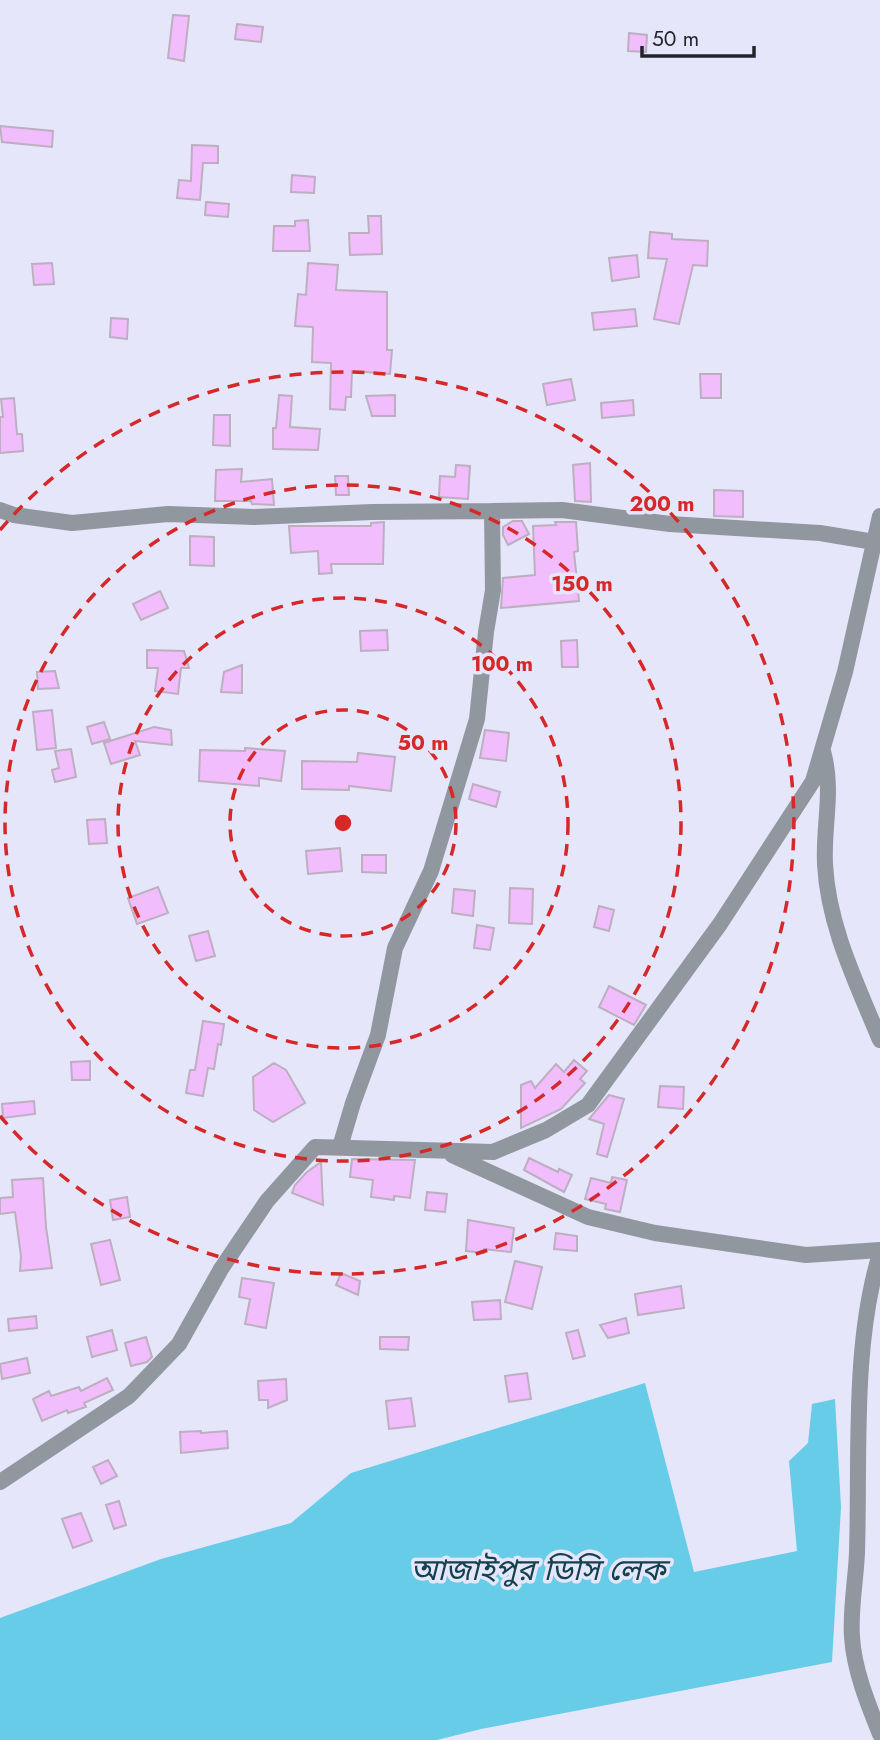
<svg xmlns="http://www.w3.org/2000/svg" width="880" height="1740" viewBox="0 0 880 1740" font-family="Jost,'Noto Sans Bengali',sans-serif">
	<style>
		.water { fill: #67cce8 }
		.building { fill: #f1bdfd; stroke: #bdafc0; stroke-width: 2 }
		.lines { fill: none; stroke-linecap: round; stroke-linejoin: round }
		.minor { stroke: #90979e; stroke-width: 16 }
		.ring { fill: none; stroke: #d62828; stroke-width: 3.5; stroke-dasharray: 12 9 }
		.labels { text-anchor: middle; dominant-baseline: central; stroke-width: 7; stroke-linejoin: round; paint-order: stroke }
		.water-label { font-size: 30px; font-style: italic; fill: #13414d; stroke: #e6e6fb }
		.centre { fill: #d62828; stroke: #e6e6fb; stroke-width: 3.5 }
		.ring-label { font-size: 21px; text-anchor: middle; font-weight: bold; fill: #d62828; stroke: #e6e6fb; stroke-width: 7; stroke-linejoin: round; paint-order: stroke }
	</style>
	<rect width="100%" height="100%" fill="#e6e6fb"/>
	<!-- water -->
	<path class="water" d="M645,1383L694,1572L797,1551L789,1461L808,1443L812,1404L835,1399L841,1507L832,1662L481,1729L437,1740H0V1618L161,1559L291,1523L351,1473Z"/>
	<!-- building -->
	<path class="building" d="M173,15L189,16L184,61L168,58Z
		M237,24L263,27L261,42L235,39Z
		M629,33L647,35L646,52L628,51Z
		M0,126L53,131L52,147L2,142Z
		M192,145L218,146V163H203L200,200L177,198L179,180L191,181Z
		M292,175L315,177L314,193L291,192Z
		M206,202L229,204L228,217L205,215Z
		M368,216H381L382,254L350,255L349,233H369Z
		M308,220L310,251H273L274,226H295V221Z
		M650,232L672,234V239L708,241L707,266L693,265L679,324L654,319L667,259L648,258Z
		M637,255L639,277L612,281L609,258Z
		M52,263L54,284L34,285L32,264Z
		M308,263L338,265L336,290L387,292V350H392L390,374L352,371L351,397H346L345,410L330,409L331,363L312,362L313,327L295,326L298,294L306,295Z
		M635,309L637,326L594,330L592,313Z
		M111,318L128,319L127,339L110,337Z
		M700,374H721V398H701Z
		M571,379L575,400L547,405L543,384Z
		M279,395L292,396L290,427L320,429L318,450L273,449V428H276Z
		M395,395V416H372L366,396Z
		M14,398L17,434H22L23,451L0,453V417H3L1,399Z
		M633,400L634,415L602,418L601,403Z
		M214,415H230V446L213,445Z
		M590,463L591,502L575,501L573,465Z
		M456,465L470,466L468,499L439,497L440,476L455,477Z
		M242,469L241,482L272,479L274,505L252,504L251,501H215L216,470Z
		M335,476H348L349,495H336Z
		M714,490L743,491V517L714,516Z
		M513,521H522L529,534L508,545L503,535V527Z
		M384,522L383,564H331L332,573L319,574L318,551L291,553L289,526H371V523Z
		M555,522H576L578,551L574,552L579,601L501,608L503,578L535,575L533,526L556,525Z
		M190,536L214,537V566L190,565Z
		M160,591L168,608L141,620L133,604Z
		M387,630L388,650L361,651L360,631Z
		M577,640L578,667H562L561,641Z
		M147,650L184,651L189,668H181L178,694L155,691L158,668H147Z
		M242,665V693L221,692L224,672Z
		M55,671L59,688L38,689L37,672Z
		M52,710L56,748L37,750L33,712Z
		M104,722L110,739L92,744L87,727Z
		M154,727L171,730L172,745L135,741L140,755L111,764L104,743Z
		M485,730L509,733L506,761L480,758Z
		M245,748L285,751L281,781L259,778V786L199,781L200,750L245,751Z
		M71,749L76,777L55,782L52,770L59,768L55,751Z
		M358,753L395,757L391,791L349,786V790L302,789V761L357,762Z
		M473,784L500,792L496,807L469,799Z
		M105,819L107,843L89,844L87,820Z
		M340,848L342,871L308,874L306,851Z
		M362,855H386V873L362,872Z
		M158,887L168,913L137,924L128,898Z
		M510,888L533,889L532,924L509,923Z
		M454,889L475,891L473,916L452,913Z
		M599,906L614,910L609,931L594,927Z
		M477,925L494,928L490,950L474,948Z
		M208,931L215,956L196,961L189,936Z
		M609,986L646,1005L634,1025L599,1007Z
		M203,1021L224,1024L221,1045L218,1044L214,1069L208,1068L203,1096L186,1093L190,1070H195Z
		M574,1060L587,1071L580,1079L585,1083L561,1109L521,1128V1085L531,1081L535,1088L556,1064L564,1072Z
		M90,1061V1080H72L71,1062Z
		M274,1063L286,1070L305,1103L273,1122L254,1110L253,1077Z
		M660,1086L684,1087L683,1109L658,1107Z
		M609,1095L624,1099L607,1157L597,1154L604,1124L589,1119Z
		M34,1101L35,1114L3,1118L2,1104Z
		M529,1158L558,1172L559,1169L572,1175L564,1192L524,1170Z
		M352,1159L415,1160L410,1198L394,1196V1200L371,1197L373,1180L350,1177Z
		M321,1162L323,1205L292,1193L295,1185L307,1172Z
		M612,1177L627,1180L620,1212L605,1209L606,1204L585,1199L591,1178L611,1183Z
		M43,1178L46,1227L52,1268L20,1271L21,1256L15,1212L0,1214V1198L13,1197L12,1180Z
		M427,1192L447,1194L445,1212L425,1210Z
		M127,1197L130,1217L113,1220L110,1200Z
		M468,1220L514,1228L511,1252L484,1249V1253L466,1251Z
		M556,1233L577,1236V1251L554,1249Z
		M110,1240L120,1280L101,1285L91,1244Z
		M515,1261L542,1267L532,1309L505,1302Z
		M341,1273L360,1281L358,1295L336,1285Z
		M242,1278L274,1283L266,1328L245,1324L250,1299L239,1297Z
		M681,1286L684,1308L638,1315L635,1294Z
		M500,1300L501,1319L474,1320L472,1302Z
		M36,1316L37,1328L9,1331L8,1319Z
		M626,1318L629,1333L608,1338L600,1325Z
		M112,1330L117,1350L92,1357L87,1337Z
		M578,1330L585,1356L573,1359L566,1333Z
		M146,1337L152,1357L147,1362L131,1366L125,1343Z
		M380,1337H409L408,1350L380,1349Z
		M27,1358L30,1373L2,1379L0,1364Z
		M527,1373L531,1399L509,1402L505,1376Z
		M107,1378L113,1390L84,1403L86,1407L68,1413L67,1410L42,1421L33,1399L49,1391L51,1396L79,1387L81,1391Z
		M286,1379L287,1400L268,1408V1400H259L258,1381Z
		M411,1398L415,1426L389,1429L386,1401Z
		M201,1431V1433L227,1431L228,1448L181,1453L180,1432Z
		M108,1460L117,1476L101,1484L93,1467Z
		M119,1501L126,1525L114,1529L106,1505Z
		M81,1513L92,1541L73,1548L62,1519Z"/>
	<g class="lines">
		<!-- minor -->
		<path class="minor" d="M0,510L14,515L72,523L168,514L254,517L372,512L492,511
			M823,751C834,791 823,825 825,864C828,926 857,984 880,1040
			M340,1147L353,1103L378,1035L395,948L431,871L477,719L486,632L493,590L492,511L562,510L670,524L820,533L874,542
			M452,1155L588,1217L655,1233L806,1255L880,1250
			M880,1254C852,1344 860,1458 857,1552C856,1580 850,1609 852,1637C854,1670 868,1704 880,1734
			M0,1482L129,1396L179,1344L221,1269L267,1201L315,1147L493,1152L546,1130L588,1105L720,924L813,781L845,672L880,516"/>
	</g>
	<!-- distance rings -->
	<g class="ring">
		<circle cx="343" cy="823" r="113"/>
		<circle cx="343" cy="823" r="225"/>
		<circle cx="343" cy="823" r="338"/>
		<path d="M0 530A451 451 0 1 1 0 1116"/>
	</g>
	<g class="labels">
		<!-- water labels -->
		<g class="water-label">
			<text x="538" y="1569">আজাইপুর ডিসি লেক</text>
		</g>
	</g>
	<circle cx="343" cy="823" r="10" class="centre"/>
	<g class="ring-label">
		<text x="662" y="511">200 m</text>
		<text x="582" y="591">150 m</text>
		<text x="502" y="671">100 m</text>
		<text x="423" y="750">50 m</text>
	</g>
	<!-- scale -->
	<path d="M642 46v10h112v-10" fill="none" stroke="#23232b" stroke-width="3.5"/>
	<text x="652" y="46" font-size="21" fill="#23232b" stroke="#e6e6fb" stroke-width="5" paint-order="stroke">50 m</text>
</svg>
